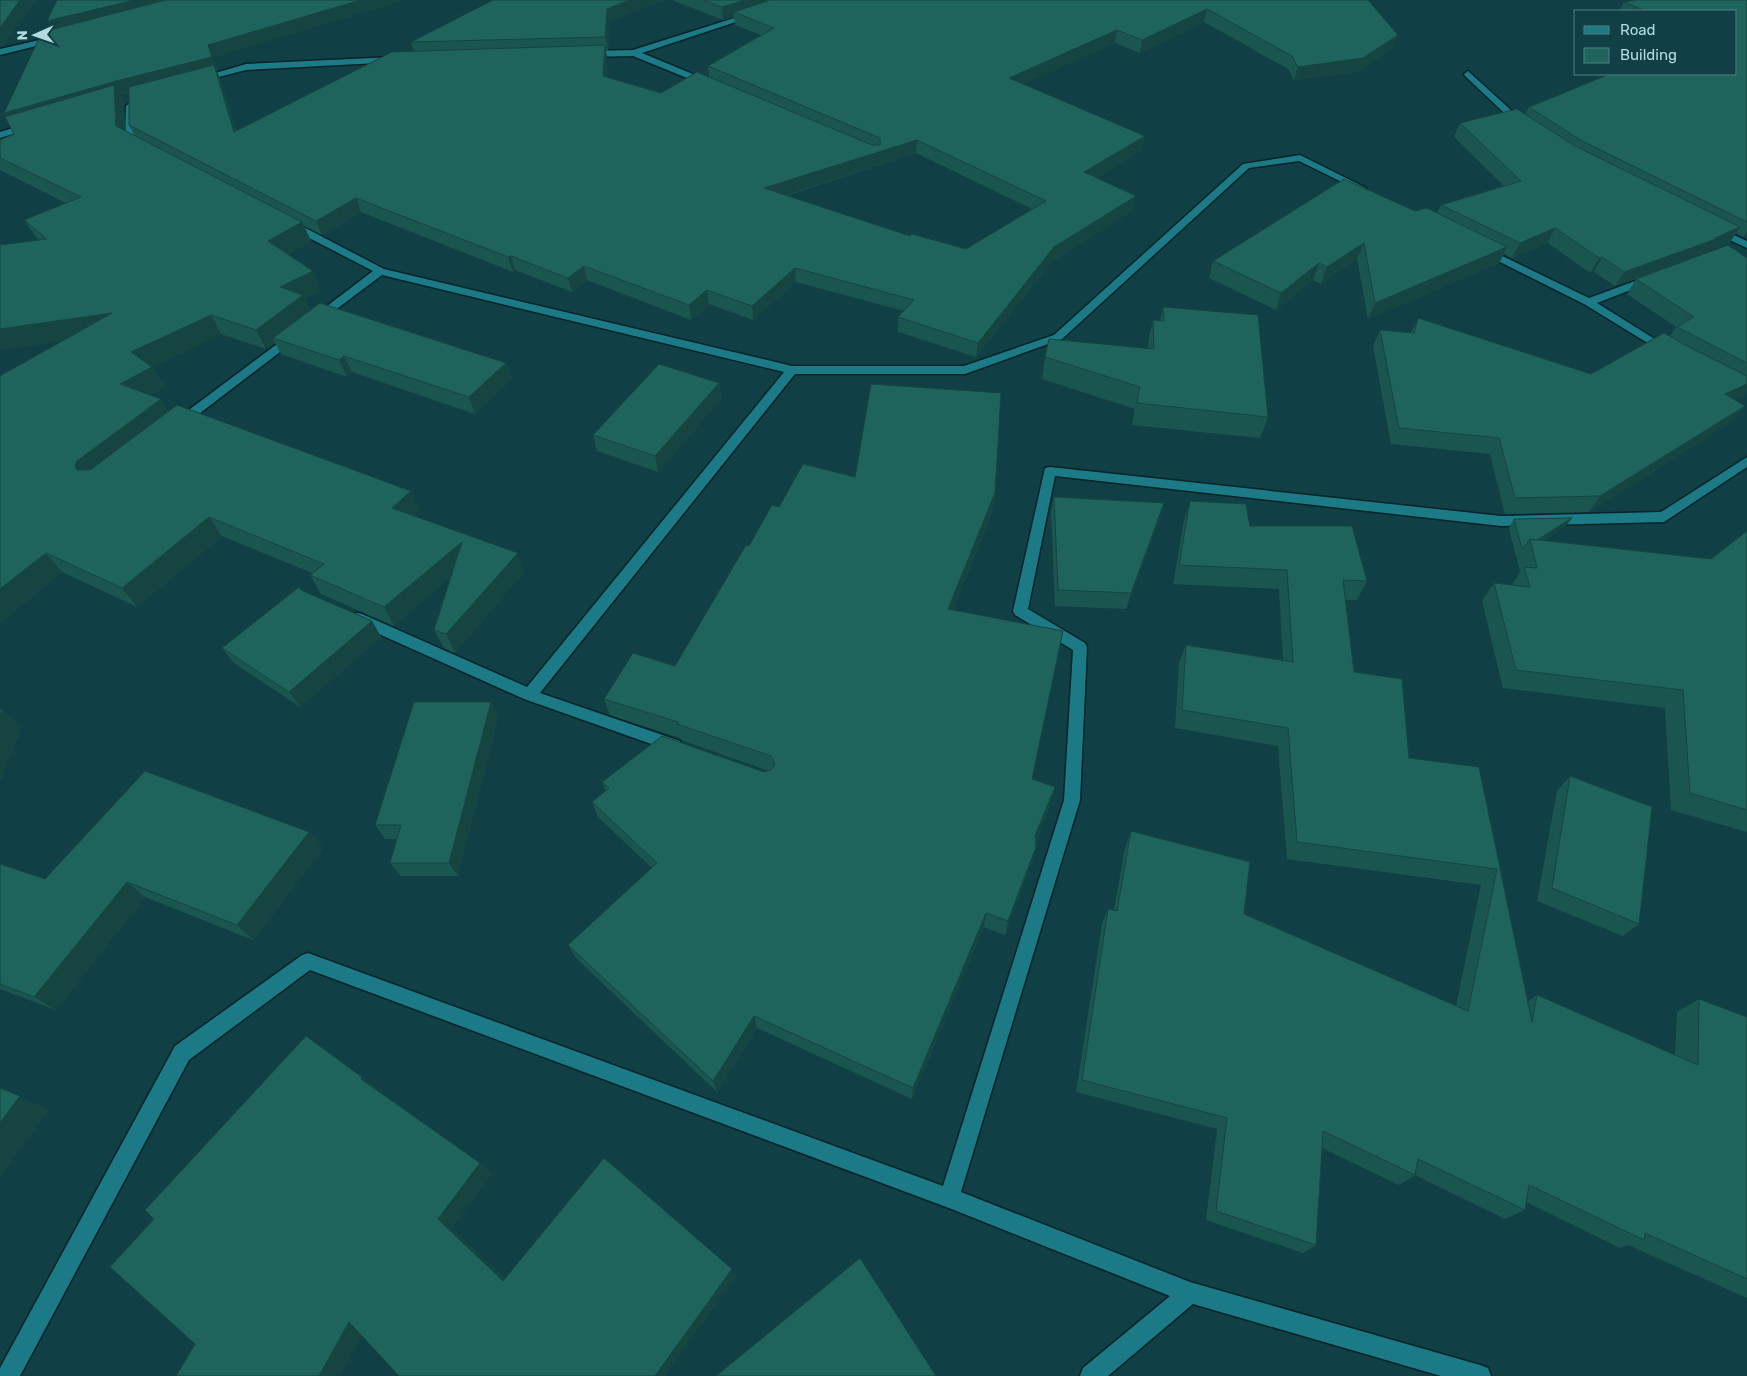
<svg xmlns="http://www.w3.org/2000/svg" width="1747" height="1376" viewBox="0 0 1747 1376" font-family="Rubik,sans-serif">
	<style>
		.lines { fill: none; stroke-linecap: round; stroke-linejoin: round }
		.minor-casing { stroke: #082428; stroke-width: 3 }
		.minor { fill: #1b7a86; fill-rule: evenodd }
		.wall { fill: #1b5550; fill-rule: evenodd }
		.shaded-wall { fill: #164541 }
		.building { fill: #1f635d; stroke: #164541; fill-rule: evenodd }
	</style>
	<rect width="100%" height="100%" fill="#104046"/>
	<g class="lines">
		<!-- minor casing -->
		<g class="minor-casing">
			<path id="minor" d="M750,13L757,15L642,53L712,82L713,84L709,87L633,56L587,57L583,54L587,51L633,50Z
				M57,36L61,38L60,40L0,55V49Z
				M394,57L397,58V62L246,70L199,82L195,79L246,64Z
				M1468,71L1524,122V126H1518L1465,76L1464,74Z
				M130,103L134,106L135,140L144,145V149H138L125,141L126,106Z
				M32,122L35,123V127L0,138V132Z
				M1300,155L1366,188L1361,191L1358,190L1299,161L1249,168L1062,339L965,374H795L540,693L680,741L682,746L680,751L674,752L524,699L352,622L350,618L352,614L357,613L362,614L527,687L784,372L382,275L322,320H314L312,318L314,316L373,271L286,226V222H294L384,269L792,366H964L1054,335L1243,164Z
				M1714,226L1747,241V248L1710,231L1709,229Z
				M1484,247L1589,298L1646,277H1654L1655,279L1654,281L1597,303L1674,351L1672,353H1664L1584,304L1480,252L1479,250L1480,248Z
				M293,334L299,337L297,339L182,427H174L172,424L174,421L289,335Z
				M1747,457V467L1664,522L1501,526L1055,476L1028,609L1085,643L1087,647L1080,800L961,1192L1190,1282L1480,1365L1488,1368L1491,1376H1441L1193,1304L1108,1376H1080L1083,1368L1170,1296L949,1208L310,970L189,1060L20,1376H0V1368L175,1046L302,955L308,953L943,1186L1064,800L1073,650L1015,615L1013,611L1045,468L1050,467L1501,516L1661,512Z"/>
		</g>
		<!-- minor -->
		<use href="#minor" class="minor"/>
	</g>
	<!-- wall -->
	<path class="wall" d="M493,0H664L609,21L608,50H606L607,59L606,77L661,93L709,77L708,66L761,35L735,25L734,17L723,20L672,0H1368L1393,48L1358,72L1294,80L1288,69L1204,22L1140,53L1115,43L1023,84L1142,150L1096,178L1133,210L1052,262L976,357L898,332V317L904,311L796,282L753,320L709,304L691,320L587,280L572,292L515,270L513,272L361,212L322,235L304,226L311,241L288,254L322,290L305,299L310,310L506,363L512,379L475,414L352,372L347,377L281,354L275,343L266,349L221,334L152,367L165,387L149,395L169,411L420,510L414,515L525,571L455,653L444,648L434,630L451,577L394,626L321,594L310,575L312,573L222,536L137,607L62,572L0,623V376L62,342L38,240L24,220L66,203L0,170V140L14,134L4,113L51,29L214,57L217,70H216L220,79L236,131L414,51L411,42ZM129,93V125L135,136L125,131L124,103L120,95ZM916,153L1032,209L966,249L910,236L786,196Z
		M1747,0V235L1743,237L1736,233L1730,242L1708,251L1707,253L1747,258V390L1743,396L1735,400L1745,406L1732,422L1589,512L1505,514L1490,454L1391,444L1373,346L1380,330L1411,333L1418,318L1591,374L1670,336L1676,327L1627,294L1636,279L1615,286L1594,272L1590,273L1548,243L1512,258L1504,254L1499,263L1368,319L1357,259L1321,284L1313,280L1276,310L1209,278L1213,261L1415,211L1437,213L1441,205L1504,186L1454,137L1460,123L1525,114L1529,107L1736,74V11H1619L1624,2Z
		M1163,307L1268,417L1260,438L1132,425L1135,409L1042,379L1045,357L1148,348V342L1153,320L1160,321Z
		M719,383L721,399L658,472L597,451L593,435Z
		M855,477L995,493L993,511L953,610L1032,779L1051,803L1036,842L1032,862L1005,935L984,927L912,1099L757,1028L717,1092L576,958L568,945L652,868L598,817L592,802L606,791L602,782L764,772L769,771L681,740L680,738L610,715L604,699L675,666L749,546L779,507Z
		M1054,497L1164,503L1160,519L1126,609L1055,606L1051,513Z
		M1190,501L1250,526L1367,581L1357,600H1345L1354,672L1409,758L1479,767L1528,1002L1537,995L1675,1055L1677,1012L1699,999L1747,1017V1298L1628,1245L1620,1248L1526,1202L1525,1210L1505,1219L1415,1175L1399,1185L1322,1148L1316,1245L1303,1253L1206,1220L1217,1129L1076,1092L1102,924L1108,909L1114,910L1125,848L1131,831L1244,914L1456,1006L1481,885L1287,859L1278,746L1175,728L1179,663L1186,645L1283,660L1279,589L1173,584L1184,521Z
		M1514,519L1566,526L1543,541L1711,559L1747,531V832L1671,810L1665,708L1503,688L1482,601L1494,583L1512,585L1520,572L1517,558L1518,556L1516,557L1509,528Z
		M301,590L372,621L381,637L300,707L234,663L222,648Z
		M491,702L498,717L458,876H401L390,863L397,839H385L375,825Z
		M1570,776L1639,924L1623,936L1537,901L1557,791Z
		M309,832L323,848L253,940L145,897L56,1010L0,989V864L45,879Z"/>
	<!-- shaded-wall -->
	<path class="shaded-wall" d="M20,0H36L3,46L0,47V28Z
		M135,0H190L54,34L47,21Z
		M361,0H406L214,57L217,70H216L220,79L240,146L234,132L215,70L120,95L124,103L126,145L13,126L4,113L208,45Z
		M629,0H664L609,21L608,50L605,37L607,9Z
		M745,0H786L734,12V17L723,20L722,7Z
		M1207,9L1204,22L1140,53L1142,40Z
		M1117,30L1115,43L1007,92L1009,78Z
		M1398,35L1393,48L1358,72L1294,80L1298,67Z
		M605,45L607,59L605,89L603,76Z
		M1145,136L1142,150L1082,186L1084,172Z
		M917,140L916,153L765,202L764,188Z
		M1136,196L1133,210L1052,262L976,357L978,343L1054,247Z
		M356,198L361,212L322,235L316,221Z
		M302,222L311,241L277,260L268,241Z
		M1740,227L1730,242L1708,251L1707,253L1615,286L1624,272L1715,238Z
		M1555,228L1548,243L1512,258L1520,243Z
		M1747,231V235L1743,237Z
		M1364,243L1357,259L1321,284L1327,267Z
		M1507,247L1499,263L1368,319L1375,303Z
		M511,256L515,270L513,272L508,257Z
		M1602,257L1594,272L1590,273L1599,258Z
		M1319,263L1313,280L1276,310L1281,293Z
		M584,266L587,280L572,292L568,278Z
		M795,268L796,282L753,320L752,306Z
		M313,271L322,290L305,299L313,314L273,338L275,343L266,349L256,330L280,287Z
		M707,290L709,304L691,320L689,305Z
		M112,313L125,333L0,350V329Z
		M211,315L221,334L152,367L165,387L133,403L120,384L131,352Z
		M344,356L352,372L347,377L339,360Z
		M506,363L512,379L475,414L469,397Z
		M719,383L721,399L658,472L655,456Z
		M1747,384V390L1743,396L1712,411L1725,394Z
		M161,399L174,419L92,490L77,470L75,466L77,461Z
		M1745,406L1732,422L1589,512L1600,496Z
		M411,491L420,510L401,527L392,508Z
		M995,493L993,511L947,626L948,609Z
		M1164,503L1160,519L1126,609L1131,593Z
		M209,517L222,536L137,607L122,588Z
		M1572,518L1566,526L1532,548L1531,544Z
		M462,542L470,561L394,626L384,607Z
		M46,553L62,572L0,623V589Z
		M518,553L525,571L455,653L446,634Z
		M372,621L381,637L300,707L289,692Z
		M491,702L498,717L458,876L449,863Z
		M3,709L22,727L0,782V716Z
		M1055,787L1051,803L1032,851L1035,836Z
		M309,832L323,848L253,940L237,925Z
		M1036,847L1032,862L1005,935L1008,921Z
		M127,882L145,897L56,1010L34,997Z
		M986,913L984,927L912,1099L913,1088Z
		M754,1016L757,1028L717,1092L713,1081Z
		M362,1077L378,1090L376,1092L361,1079Z
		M20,1096L49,1110L0,1177V1123Z
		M480,1163L492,1174L452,1228L515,1288L503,1281L438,1219Z
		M732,1269L736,1277L665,1376H655Z
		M349,1322L366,1328L340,1376H319Z"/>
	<!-- building -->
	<path class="building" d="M0,0H20L0,28Z
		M57,0H135L47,21Z
		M166,0H361L208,45L212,57L120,80L4,113L42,32Z
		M493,0H629L607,9L605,37L411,42Z
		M703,0H745L722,7Z
		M770,0H1368L1398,35L1363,58L1298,67L1292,56L1207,9L1142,40L1117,30L1009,78L1145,136L1084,172L1136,196L1054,247L978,343L898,317L914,300L795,268L752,306L707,290L689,305L584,266L568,278L511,256L508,257L356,198L316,221L129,125V87L214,65L234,132L392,52L605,45L603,76L661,93L697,72L872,145H880V138L708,66L774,28L734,12ZM917,140L1046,201L966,249L912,234L910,236L764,188Z
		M1637,0H1747V222L1582,141L1529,107L1610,74H1736V11H1646L1624,2Z
		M114,85L116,126L302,222L268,241L313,271L280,287L303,295L256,330L211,315L131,352L152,367L120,384L161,399L77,461L75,466L77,470H90L177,405L411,491L392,508L518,553L446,634L434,630L462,542L384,607L310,575L324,564L209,517L122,588L46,553L0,589V376L112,313L0,329V245L47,239L24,220L81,197L0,158V140L14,134L5,117Z
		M1517,109L1575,146L1740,227L1715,238L1716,239L1624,272L1602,257L1599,258L1555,228L1520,243L1441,205L1521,181L1460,123Z
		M1344,179L1415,211L1427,208L1507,247L1375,303L1364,243L1327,267L1319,263L1281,293L1213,261Z
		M1728,245L1747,258V363L1677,327L1694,317L1636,279Z
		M320,303L506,363L469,397L344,356L339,360L273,338Z
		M1163,307L1258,315L1268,417L1137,403L1140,387L1045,357L1049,339L1154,349L1153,320L1164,321Z
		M1418,318L1591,374L1664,333L1687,346L1747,376V384L1725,394L1745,406L1600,496L1515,498L1499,438L1399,428L1380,330L1414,333Z
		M659,364L719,383L655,456L593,435Z
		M871,384L1001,393L995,493L948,609L1063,631L1032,779L1055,787L1035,836L1036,847L1008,921L986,913L913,1088L754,1016L713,1081L568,945L657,863L592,802L609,788L602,782L662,736L764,772L771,770L775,764L771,756L677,724L678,722L604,699L633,653L675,666L746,545L749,546L772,505L779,507L803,464L855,477Z
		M1054,497L1164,503L1131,593L1058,590Z
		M1190,501L1246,504L1250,526H1352L1367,581L1343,580L1354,672L1402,679L1409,758L1479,767L1532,1022L1537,995L1698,1065L1699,999L1747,1017V1279L1645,1233L1644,1240L1529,1185L1525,1210L1418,1159L1415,1175L1323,1131L1316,1245L1216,1211L1227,1118L1082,1080L1108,909L1117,911L1131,831L1250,862L1244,914L1468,1011L1497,869L1297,842L1288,728L1182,710L1186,645L1293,662L1287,570L1179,565Z
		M1572,518L1537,540L1530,539L1522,549L1514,519Z
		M1747,531V810L1690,793L1683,690L1516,670L1494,583L1530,587L1524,567L1537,568L1530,539L1711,559Z
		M299,587L301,590L372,621L289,692L222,648Z
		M414,702H491L449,863H390L401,825H375Z
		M3,709L0,716V710Z
		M145,771L309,832L237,925L127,882L34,997L0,984V864L45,879Z
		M1570,776L1652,807L1639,924L1552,888Z
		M306,1036L362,1077L361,1079L480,1163L438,1219L503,1281L604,1158L732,1269L655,1376H399L349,1322L319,1376H176L195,1344L110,1267L154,1219L145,1210Z
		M0,1088L20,1096L0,1123Z
		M860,1258L936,1376H716Z"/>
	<!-- legend -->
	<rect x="1574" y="10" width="162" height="65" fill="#104046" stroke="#517e83"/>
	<rect x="1584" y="26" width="25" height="8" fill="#1b7a86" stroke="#517e83"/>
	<text x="1620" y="35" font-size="15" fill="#b2dadf">Road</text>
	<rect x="1584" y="48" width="25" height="15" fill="#1f635d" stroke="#517e83"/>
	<text x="1620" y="60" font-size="15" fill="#b2dadf">Building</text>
	<!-- north arrow -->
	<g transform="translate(35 35) rotate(268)" stroke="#104046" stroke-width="4" paint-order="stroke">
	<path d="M0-4L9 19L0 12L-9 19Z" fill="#b2dadf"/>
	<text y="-8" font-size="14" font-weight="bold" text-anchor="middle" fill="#b2dadf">N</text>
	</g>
</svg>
